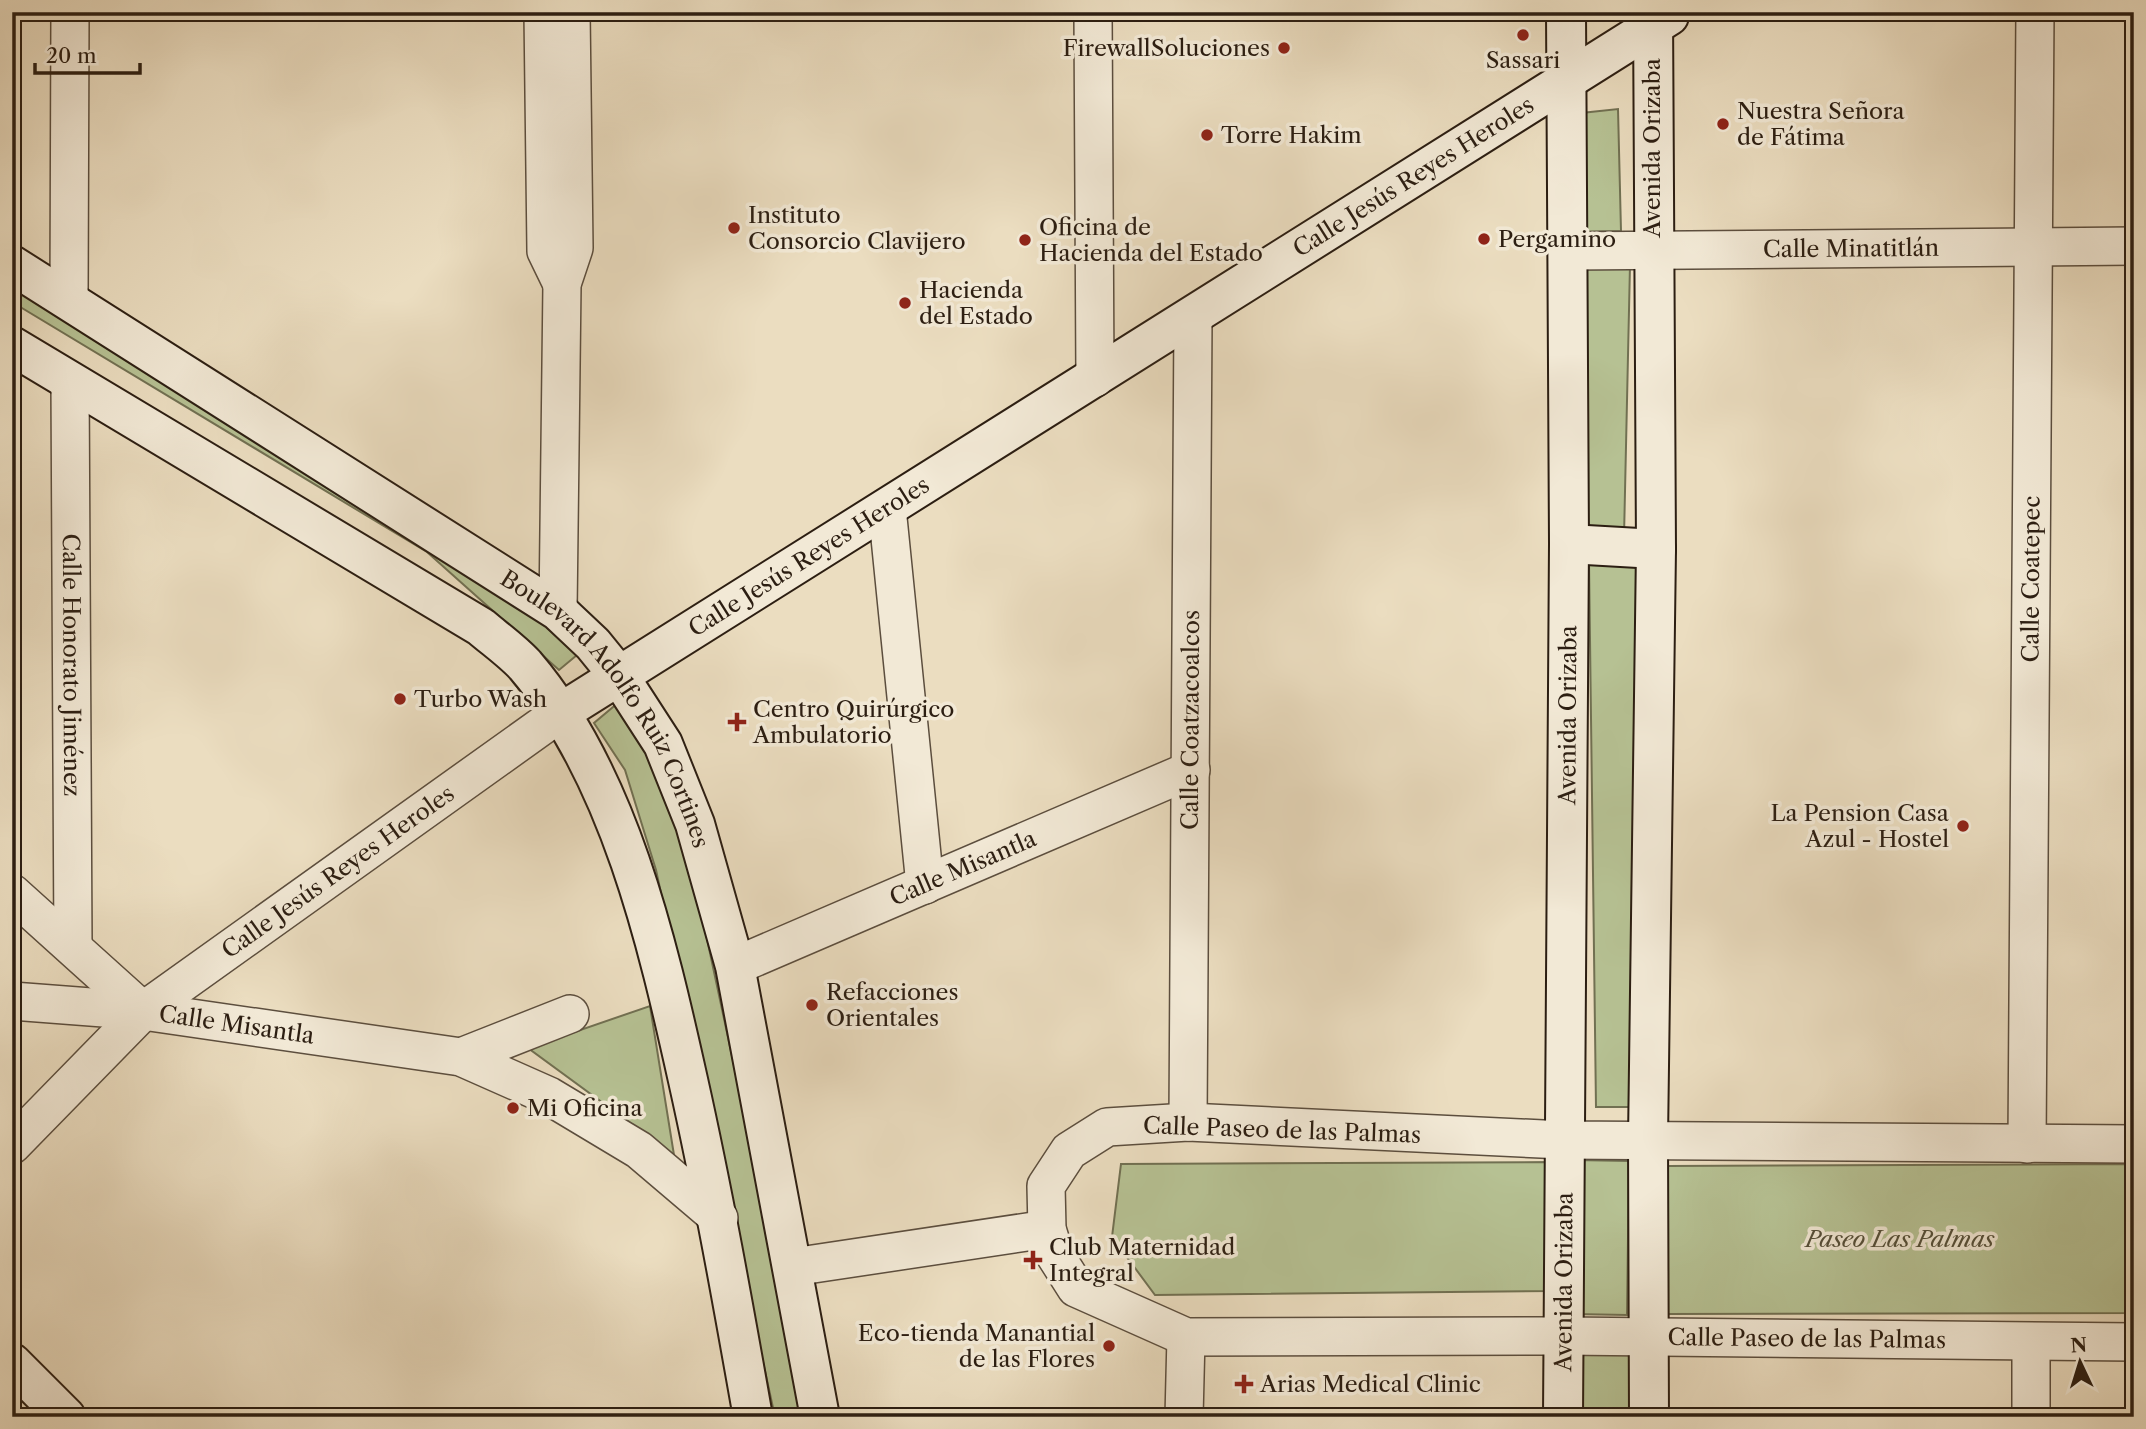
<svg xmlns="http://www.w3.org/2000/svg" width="2146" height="1429" viewBox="0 0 2146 1429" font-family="'Libre Caslon Text',serif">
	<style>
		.green { fill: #b6c193; stroke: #717052; stroke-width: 2 }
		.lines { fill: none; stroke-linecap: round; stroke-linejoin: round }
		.street-casing { stroke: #5c4e3e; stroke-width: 40 }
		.secondary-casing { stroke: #2c1e12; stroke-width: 42 }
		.street { stroke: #f2e9d6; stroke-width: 37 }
		.secondary { stroke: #f2e9d6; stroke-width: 38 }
		.poi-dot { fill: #8f2418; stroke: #f2e9d6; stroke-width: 2.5 }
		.labels { text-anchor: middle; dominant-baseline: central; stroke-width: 7; stroke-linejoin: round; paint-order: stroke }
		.poi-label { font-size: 23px; fill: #2c1e12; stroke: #f2e9d6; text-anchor: start }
		.street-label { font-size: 23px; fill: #2c1e12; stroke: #f2e9d6 }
		.park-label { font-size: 23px; font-style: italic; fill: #554f39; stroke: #f2e9d6 }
	</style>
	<rect width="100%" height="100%" fill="#ebddc0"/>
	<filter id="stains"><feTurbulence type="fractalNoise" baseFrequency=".00286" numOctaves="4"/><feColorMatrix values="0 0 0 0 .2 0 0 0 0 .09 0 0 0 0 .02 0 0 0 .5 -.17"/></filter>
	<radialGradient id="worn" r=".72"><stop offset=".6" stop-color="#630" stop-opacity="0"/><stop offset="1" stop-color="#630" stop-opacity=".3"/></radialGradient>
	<!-- green -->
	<path class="green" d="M1618,109L1621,231L1573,232L1572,114Z
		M1587,263L1630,265L1624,537L1584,534Z
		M12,279L436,527L577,655L559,670L427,552L12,302Z
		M1589,562L1638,565L1635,1107H1596Z
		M619,702L655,757L691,864L809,1417H775L656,870L625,770L594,723Z
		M650,1006L674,1155L528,1048Z
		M1575,1160L1629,1161L1627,1315L1573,1314Z
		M1555,1162L1551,1291L1155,1295L1112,1237L1121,1164Z
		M2134,1164V1313L1665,1314L1668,1166Z
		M1629,1352V1417H1572V1353Z"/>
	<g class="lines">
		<!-- street casing -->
		<g class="street-casing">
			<g id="street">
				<path d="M543,12L546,251L562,284"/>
				<path d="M1093,12L1095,378"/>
				<path id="s1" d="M1569,251L2134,246"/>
				<path d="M69,298L70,12"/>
				<path id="s2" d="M70,381L73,947"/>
				<path d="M887,508L925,885"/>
				<path d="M558,611L562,284L574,248L571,12"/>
				<path d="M12,893L143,1011"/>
				<path id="s3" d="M735,966L1191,770"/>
				<path id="s4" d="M12,1001L143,1011L461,1057L549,1096L639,1150L719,1218"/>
				<path d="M461,1057L570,1014"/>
				<path id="s5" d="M1188,1122L1193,317"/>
				<path id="s6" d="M2027,1144L2035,12"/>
				<path id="s7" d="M2134,1144L1563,1140L1188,1122L1107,1127L1069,1151L1046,1186L1047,1229L1055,1255L1076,1288L1186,1337L1564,1336L2134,1342"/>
				<path id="s8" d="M12,1145L143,1011L560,713"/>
				<path d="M793,1267L1047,1229"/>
				<path d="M1184,1417L1186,1337"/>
				<path d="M2031,1417V1342"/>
			</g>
		</g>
		<!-- secondary casing -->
		<g class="secondary-casing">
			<g id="secondary">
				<path id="s9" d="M12,265L558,611L593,644L619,676L663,744L695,824L735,966L820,1417"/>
				<path d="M12,346L481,627C495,639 512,651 525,665C619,775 657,941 688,1080C713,1192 733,1304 753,1417"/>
				<path d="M1569,544L1656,549"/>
				<path id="s10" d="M560,713L1669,16"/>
				<path d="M12,1363L66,1417"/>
				<path id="s11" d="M1563,1417L1569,544L1566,12"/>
				<path d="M1649,1417L1648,1140L1656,549L1653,12"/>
			</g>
		</g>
		<!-- street -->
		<use href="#street" class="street"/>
		<!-- secondary -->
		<use href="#secondary" class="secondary"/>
	</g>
	<!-- markers -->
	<g class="poi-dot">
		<circle cx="1523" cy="35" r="7"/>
		<circle cx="1284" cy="48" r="7"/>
		<circle cx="1723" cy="124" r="7"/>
		<circle cx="1207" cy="135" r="7"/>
		<circle cx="734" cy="228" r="7"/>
		<circle cx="1484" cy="239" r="7"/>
		<circle cx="1025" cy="240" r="7"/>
		<circle cx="905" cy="303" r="7"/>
		<circle cx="400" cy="699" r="7"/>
		<path d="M733.5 711.5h7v7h7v7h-7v7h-7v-7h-7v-7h7z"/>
		<circle cx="1963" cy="826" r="7"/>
		<circle cx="812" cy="1005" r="7"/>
		<circle cx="513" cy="1108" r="7"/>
		<path d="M1029.5 1249.5h7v7h7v7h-7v7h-7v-7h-7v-7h7z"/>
		<circle cx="1109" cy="1346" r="7"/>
		<path d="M1240.5 1373.5h7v7h7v7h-7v7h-7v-7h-7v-7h7z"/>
	</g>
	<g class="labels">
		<!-- poi labels -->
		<g class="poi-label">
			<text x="1270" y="48" text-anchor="end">FirewallSoluciones</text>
			<text x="1523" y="60" text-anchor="middle">Sassari</text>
			<text x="1737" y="111">Nuestra Señora<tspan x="1737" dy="26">de Fátima</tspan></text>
			<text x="1221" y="135">Torre Hakim</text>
			<text x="748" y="215">Instituto<tspan x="748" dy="26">Consorcio Clavijero</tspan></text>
			<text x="1039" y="227">Oficina de<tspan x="1039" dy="26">Hacienda del Estado</tspan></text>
			<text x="1498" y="239">Pergamino</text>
			<text x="919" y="290">Hacienda<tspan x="919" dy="26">del Estado</tspan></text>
			<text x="414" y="699">Turbo Wash</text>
			<text x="753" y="709">Centro Quirúrgico<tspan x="753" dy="26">Ambulatorio</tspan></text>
			<text x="1949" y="813" text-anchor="end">La Pension Casa<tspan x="1949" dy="26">Azul - Hostel</tspan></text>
			<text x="826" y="992">Refacciones<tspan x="826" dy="26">Orientales</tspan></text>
			<text x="527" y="1108">Mi Oficina</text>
			<text x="1049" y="1247">Club Maternidad<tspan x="1049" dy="26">Integral</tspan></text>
			<text x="1095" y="1333" text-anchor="end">Eco-tienda Manantial<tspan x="1095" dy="26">de las Flores</tspan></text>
			<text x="1260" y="1384">Arias Medical Clinic</text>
		</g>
		<!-- street labels -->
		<g class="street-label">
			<text transform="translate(1652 148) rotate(-90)">Avenida Orizaba</text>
			<text stroke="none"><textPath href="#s10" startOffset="1008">Calle Jesús Reyes Heroles</textPath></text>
			<text stroke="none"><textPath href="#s1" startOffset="282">Calle Minatitlán</textPath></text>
			<text stroke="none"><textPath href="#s10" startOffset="294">Calle Jesús Reyes Heroles</textPath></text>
			<text stroke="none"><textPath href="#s6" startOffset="565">Calle Coatepec</textPath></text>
			<text stroke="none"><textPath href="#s2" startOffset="284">Calle Honorato Jiménez</textPath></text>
			<text stroke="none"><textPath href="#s9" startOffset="754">Boulevard Adolfo Ruiz Cortines</textPath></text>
			<text stroke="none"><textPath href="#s11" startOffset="702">Avenida Orizaba</textPath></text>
			<text stroke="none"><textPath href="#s5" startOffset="402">Calle Coatzacoalcos</textPath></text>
			<text stroke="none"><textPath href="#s3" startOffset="248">Calle Misantla</textPath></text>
			<text stroke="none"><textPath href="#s8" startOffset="427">Calle Jesús Reyes Heroles</textPath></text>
			<text stroke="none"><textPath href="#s4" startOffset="226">Calle Misantla</textPath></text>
			<text transform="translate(1282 1130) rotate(2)">Calle Paseo de las Palmas</text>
			<text stroke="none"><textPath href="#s11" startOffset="135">Avenida Orizaba</textPath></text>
			<text stroke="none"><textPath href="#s7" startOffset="1965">Calle Paseo de las Palmas</textPath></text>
		</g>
		<!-- park labels -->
		<g class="park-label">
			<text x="1900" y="1239">Paseo Las Palmas</text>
		</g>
	</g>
	<!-- margin -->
	<rect width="2146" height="1429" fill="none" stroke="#ebddc0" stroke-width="42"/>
	<rect x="14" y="14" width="2118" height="1401" fill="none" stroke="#2c1e12" stroke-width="3.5"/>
	<rect x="21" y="21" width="2104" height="1387" fill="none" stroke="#2c1e12" stroke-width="2"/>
	<!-- north arrow -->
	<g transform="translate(2080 1362) rotate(356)" stroke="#f2e9d6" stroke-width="5" paint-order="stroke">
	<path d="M0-5L12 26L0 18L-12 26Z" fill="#2c1e12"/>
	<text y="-10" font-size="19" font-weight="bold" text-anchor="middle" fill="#2c1e12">N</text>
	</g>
	<!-- scale -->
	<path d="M35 63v10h105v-10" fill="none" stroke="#2c1e12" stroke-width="3.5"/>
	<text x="46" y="63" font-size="21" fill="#2c1e12" stroke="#f2e9d6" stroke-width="5" paint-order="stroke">20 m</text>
	<rect width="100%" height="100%" filter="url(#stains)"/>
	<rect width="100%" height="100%" fill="url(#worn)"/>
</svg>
